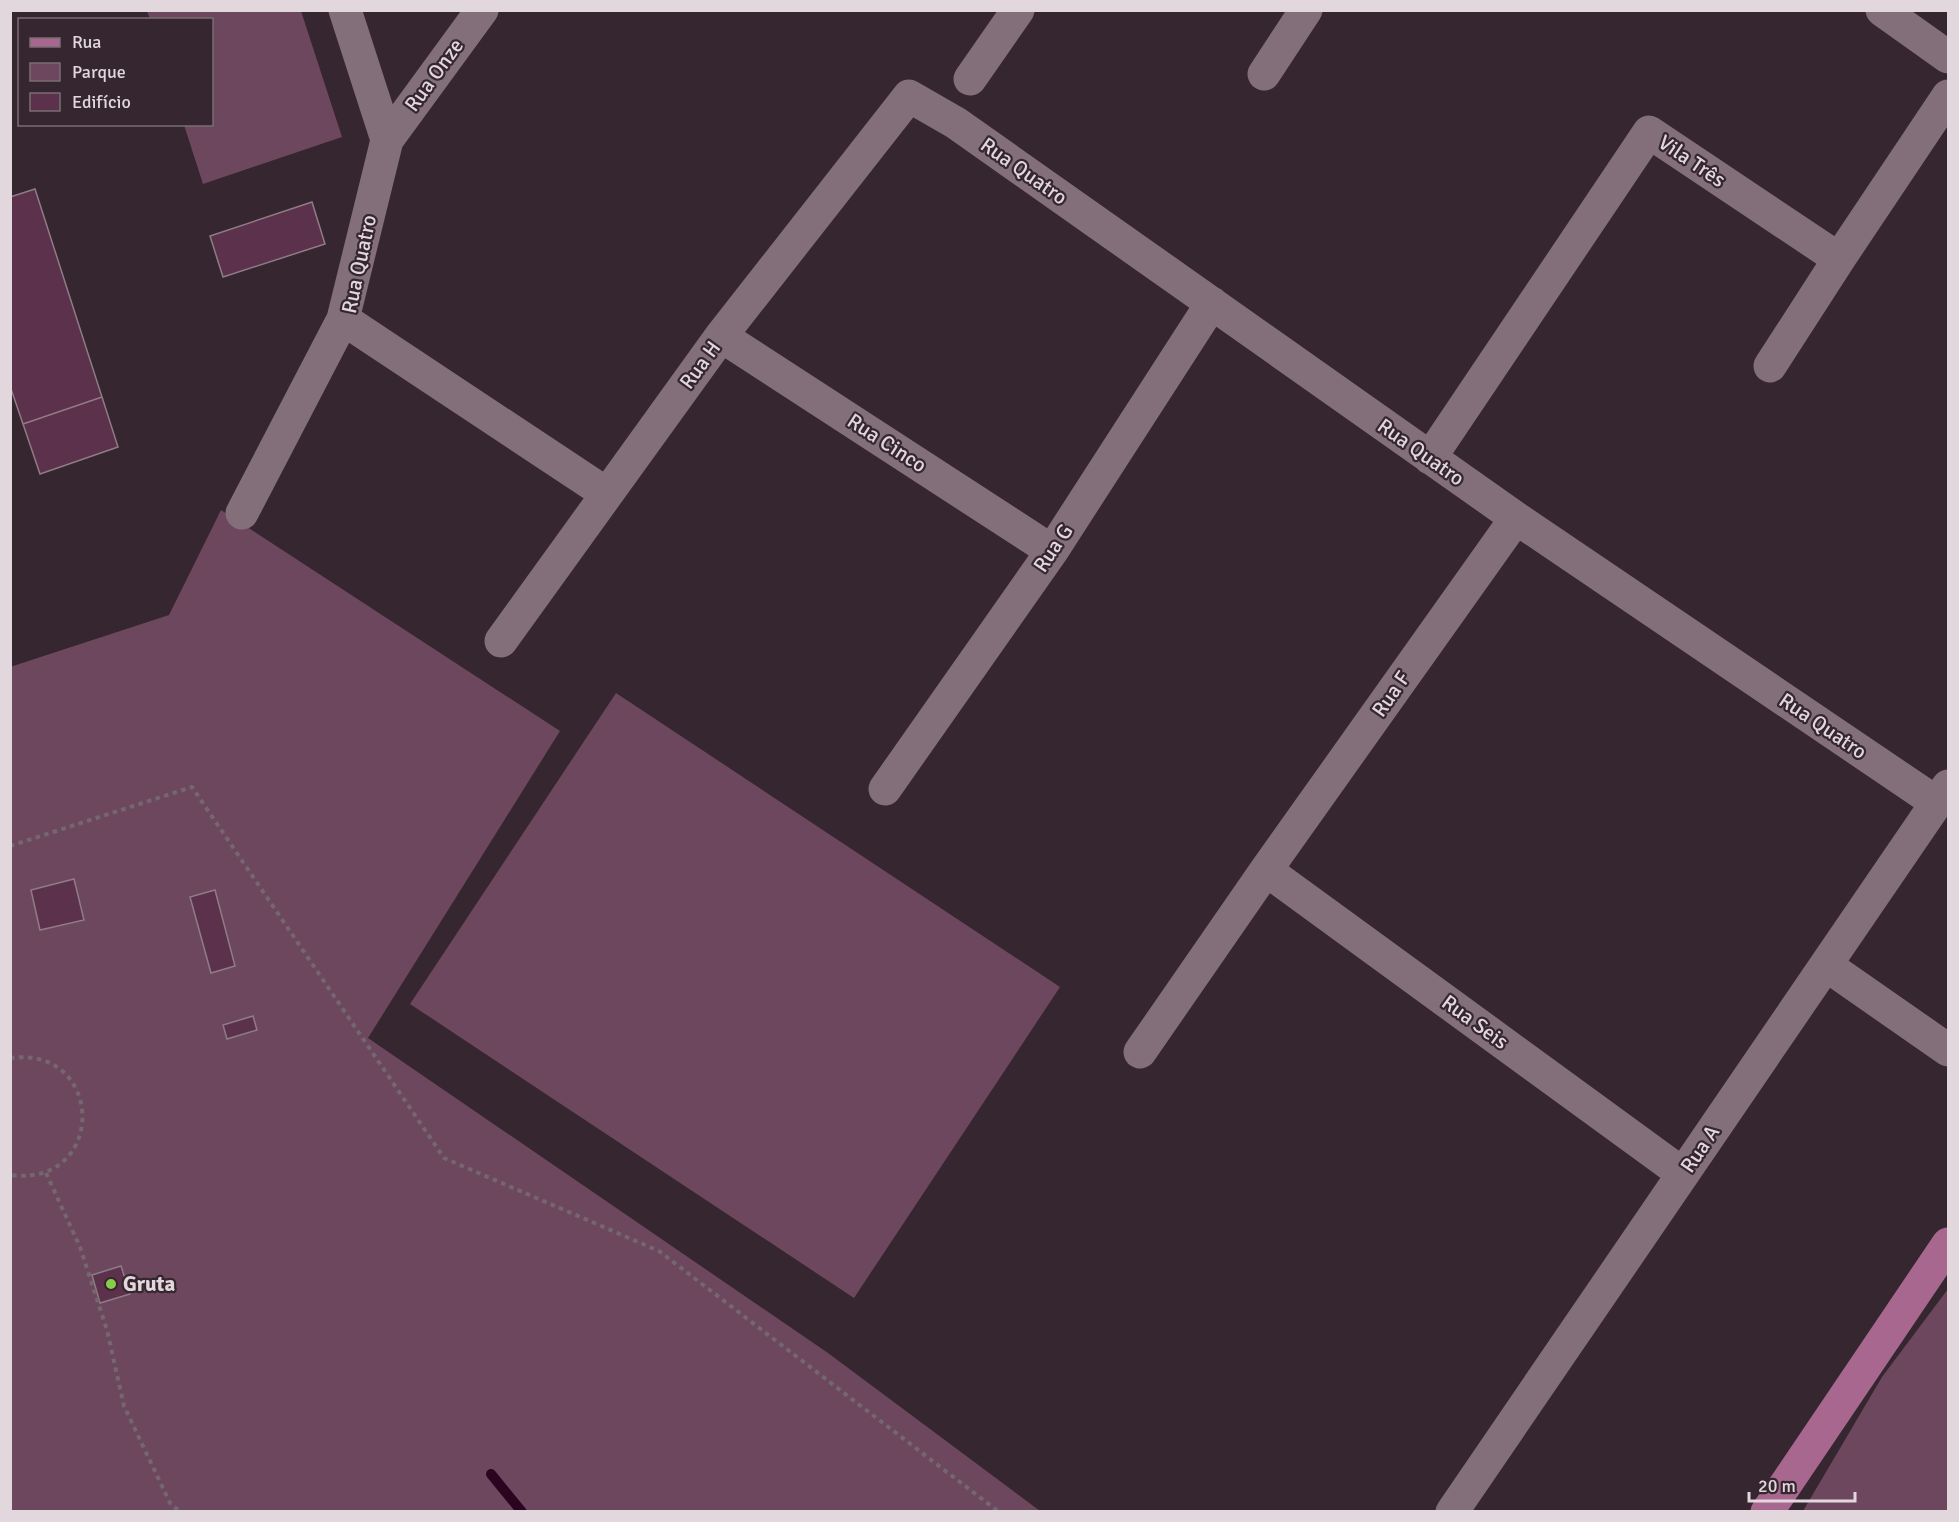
<svg xmlns="http://www.w3.org/2000/svg" width="1959" height="1522" viewBox="0 0 1959 1522" font-family="Signika,sans-serif">
	<style>
		.green { fill: #6d475e }
		.lines { fill: none; stroke-linecap: round; stroke-linejoin: round }
		.stream { stroke: #2b051f; stroke-width: 10 }
		.building { fill: #5b314b; stroke: #8f7c86; stroke-width: 1.5 }
		.path { stroke: #74676f; stroke-width: 4; stroke-dasharray: 4.5 4.5; stroke-linecap: butt }
		.minor { stroke: #826f79; stroke-width: 33 }
		.major { stroke: #a7678f; stroke-width: 33 }
		.poi-dot { fill: #88cf49; stroke: #35262f; stroke-width: 2 }
		.labels { text-anchor: middle; dominant-baseline: central; stroke-width: 4.5; stroke-linejoin: round; paint-order: stroke }
		.street-label { font-size: 21px; fill: #e1d7dc; stroke: #35262f }
		.poi-label { font-size: 21px; font-weight: bold; fill: #e1d7dc; stroke: #35262f; text-anchor: start }
	</style>
	<rect width="100%" height="100%" fill="#35262f"/>
	<!-- green -->
	<path class="green" d="M147,11H301L342,137L203,184L184,125L212,124V20L150,19Z
		M221,510L560,731L368,1038L828,1353L1040,1511H11L10,667L169,615Z
		M616,693L1060,987L854,1298L410,1004Z
		M1948,1289V1511H1803L1882,1377Z"/>
	<g class="lines">
		<!-- stream -->
		<path class="stream" d="M491,1474L522,1512"/>
	</g>
	<!-- building -->
	<path class="building" d="M35,189L102,397L23,424L10,386V197Z
		M312,202L325,244L223,277L210,236Z
		M102,397L118,447L40,474L23,424Z
		M74,879L84,920L40,930L31,890Z
		M215,890L235,966L211,973L190,897Z
		M253,1016L257,1030L227,1039L223,1025Z
		M121,1266L130,1294L100,1303L92,1275Z"/>
	<g class="lines">
		<!-- path -->
		<path class="path" d="M10,846L192,787L444,1158L659,1251L999,1512
			M10,1058C106,1045 107,1188 10,1175
			M46,1173L80,1247L107,1330L124,1406L170,1503L180,1512"/>
		<!-- minor -->
		<path class="minor" d="M345,10L387,140L343,319L607,494
			M1882,10L1948,57
			M1264,74L1306,10
			M970,79L1018,10
			M387,140L482,10
			M721,336L1052,551
			M1770,366L1839,259
			M1430,458L1649,132L1839,259L1948,96
			M242,513L343,319
			M501,641L721,336L909,96L956,123L1516,518L1937,803
			M885,789L1052,551L1212,303
			M1266,870L1683,1174
			M1826,965L1948,1050
			M1140,1052L1266,870L1516,518
			M1452,1512L1948,786"/>
		<!-- major -->
		<path class="major" d="M1767,1512L1948,1244"/>
	</g>
	<!-- markers -->
	<circle class="poi-dot" cx="111" cy="1284" r="6"/>
	<g class="labels">
		<!-- street labels -->
		<g class="street-label">
			<text transform="translate(434 75) rotate(-54)">Rua Onze</text>
			<text transform="translate(1692 161) rotate(34)">Vila Três</text>
			<text transform="translate(1024 171) rotate(35)">Rua Quatro</text>
			<text transform="translate(359 264) rotate(-78)">Rua Quatro</text>
			<text transform="translate(700 365) rotate(-54)">Rua H</text>
			<text transform="translate(887 443) rotate(33)">Rua Cinco</text>
			<text transform="translate(1421 452) rotate(35)">Rua Quatro</text>
			<text transform="translate(1053 548) rotate(-56)">Rua G</text>
			<text transform="translate(1391 694) rotate(-55)">Rua F</text>
			<text transform="translate(1823 726) rotate(34)">Rua Quatro</text>
			<text transform="translate(1475 1022) rotate(36)">Rua Seis</text>
			<text transform="translate(1700 1149) rotate(-56)">Rua A</text>
		</g>
		<!-- poi labels -->
		<g class="poi-label">
			<text x="123" y="1284">Gruta</text>
		</g>
	</g>
	<!-- border -->
	<rect width="1959" height="1522" fill="none" stroke="#e1d7dc" stroke-width="24"/>
	<!-- legend -->
	<rect x="18" y="18" width="195" height="108" fill="#35262f" stroke="#7a6d74" stroke-width="1.5"/>
	<rect x="30" y="38" width="30" height="9" fill="#a7678f" stroke="#7a6d74" stroke-width="1.5"/>
	<text x="72" y="48" font-size="18" fill="#e1d7dc">Rua</text>
	<rect x="30" y="63" width="30" height="18" fill="#6d475e" stroke="#7a6d74" stroke-width="1.5"/>
	<text x="72" y="78" font-size="18" fill="#e1d7dc">Parque</text>
	<rect x="30" y="93" width="30" height="18" fill="#5b314b" stroke="#7a6d74" stroke-width="1.5"/>
	<text x="72" y="108" font-size="18" fill="#e1d7dc">Edifício</text>
	<!-- scale -->
	<path d="M1749 1492v9h106v-9" fill="none" stroke="#e1d7dc" stroke-width="3"/>
	<text x="1758" y="1492" font-size="18" fill="#e1d7dc" stroke="#35262f" stroke-width="4.5" paint-order="stroke">20 m</text>
</svg>
